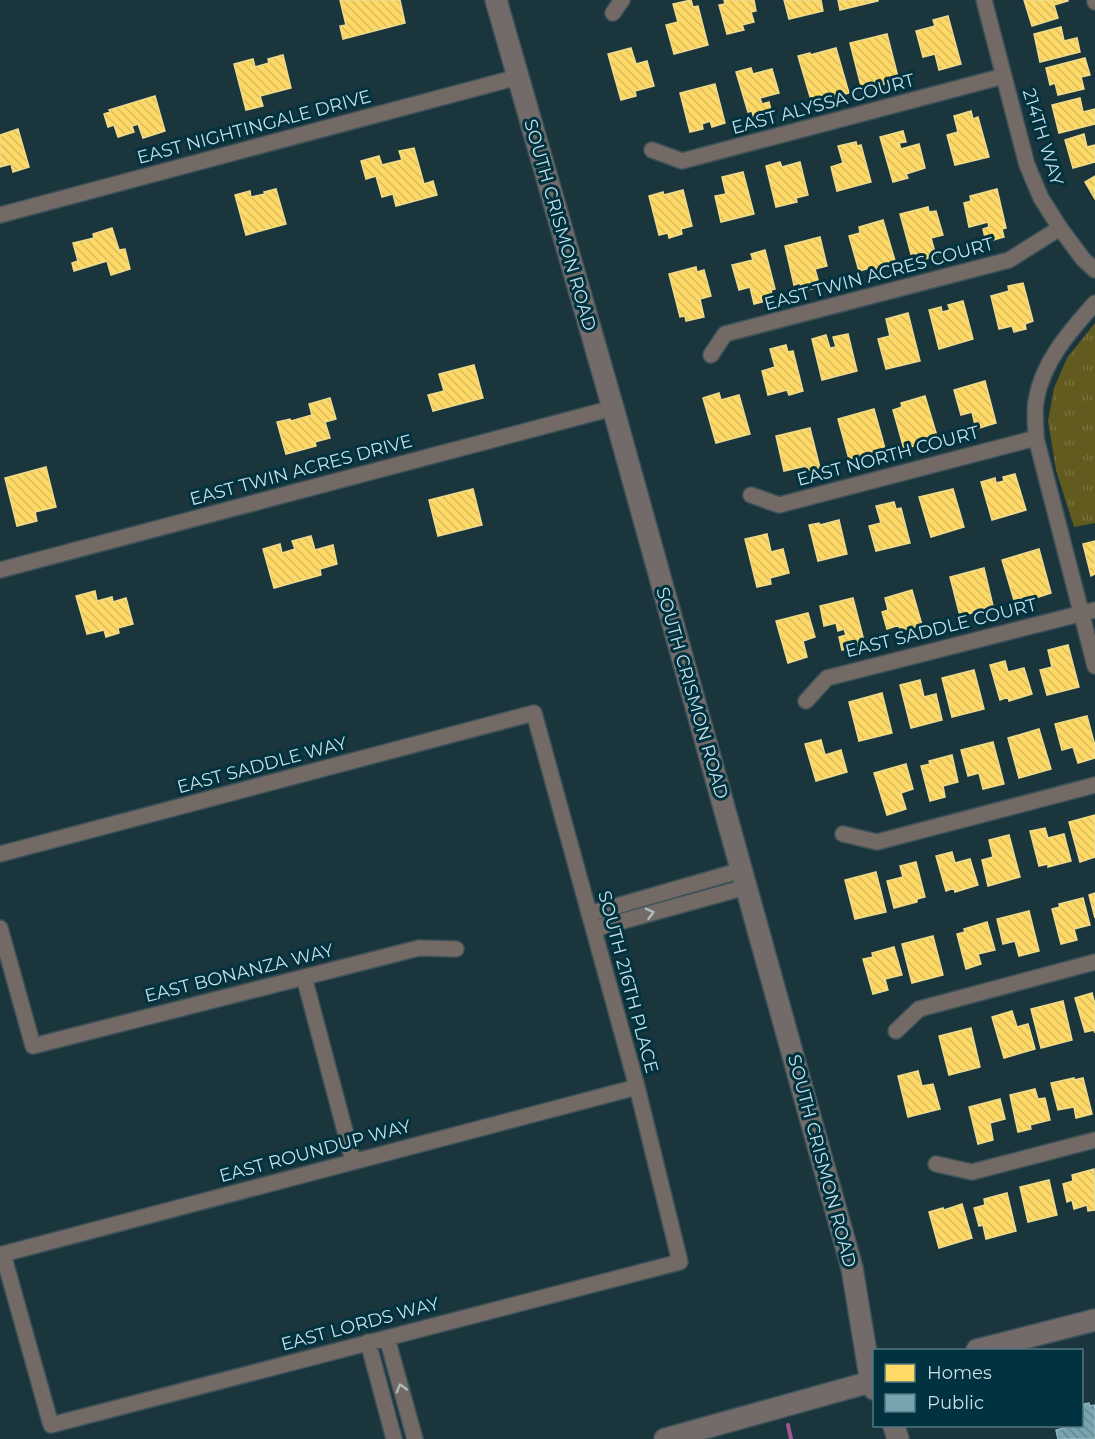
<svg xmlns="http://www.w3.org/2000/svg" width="1095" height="1439" viewBox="0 0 1095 1439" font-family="Montserrat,sans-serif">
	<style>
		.park { fill: url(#park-tufts) }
		.homes { fill: url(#homes-back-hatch); stroke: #eedb8c; stroke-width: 1.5 }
		.public { fill: url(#public-back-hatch); stroke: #8fb6c0; stroke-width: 1.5 }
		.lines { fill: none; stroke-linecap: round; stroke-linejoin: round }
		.stream { stroke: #a1568d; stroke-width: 4 }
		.street-casing { stroke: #3d5258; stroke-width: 18 }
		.secondary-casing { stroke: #3d5258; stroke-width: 24 }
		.street { stroke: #736a66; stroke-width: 15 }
		.secondary { stroke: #726b69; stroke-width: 21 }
		.oneway { stroke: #aebcc0 }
		.labels { text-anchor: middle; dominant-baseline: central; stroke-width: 6; stroke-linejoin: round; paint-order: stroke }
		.street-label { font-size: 18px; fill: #c8dfe6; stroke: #01323f }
	</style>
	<defs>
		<pattern id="park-tufts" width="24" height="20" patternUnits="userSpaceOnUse" patternTransform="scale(1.5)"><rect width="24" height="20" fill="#625b20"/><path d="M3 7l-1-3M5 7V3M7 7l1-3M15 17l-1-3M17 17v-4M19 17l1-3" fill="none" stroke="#777240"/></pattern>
		<pattern id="homes-back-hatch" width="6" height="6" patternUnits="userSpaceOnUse" patternTransform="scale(1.5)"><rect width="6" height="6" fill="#ffd966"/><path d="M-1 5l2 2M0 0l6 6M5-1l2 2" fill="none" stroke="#d8bb5f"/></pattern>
		<pattern id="public-back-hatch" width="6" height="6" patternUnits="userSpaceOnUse" patternTransform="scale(1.5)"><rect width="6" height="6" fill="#76a5af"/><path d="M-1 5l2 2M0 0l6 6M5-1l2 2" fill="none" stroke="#65888f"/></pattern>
	</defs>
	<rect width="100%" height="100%" fill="#1b353c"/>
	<!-- park -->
	<path class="park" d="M1095,323V523L1074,527L1056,470L1048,421L1054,388L1067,358Z"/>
	<!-- homes -->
	<path class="homes" d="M340,0H400L405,23L343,39L340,26L346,25Z
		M691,0L693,7L698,6L708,45L674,54L666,25L678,22L673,4Z
		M724,0H754L756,11L751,12L754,22L742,25L744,30L727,34L719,5L725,4Z
		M784,0H821L823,11L789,19Z
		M838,0H878V1L840,10Z
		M1024,0H1067L1068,1L1054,5L1058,18L1032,26Z
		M948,16L961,64L939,70L935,54L923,57L916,31L935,26L933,20Z
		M1061,27L1064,41L1077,38L1080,52L1040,62L1034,34Z
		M887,34L898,77L888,80L889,83L862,90L850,43Z
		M631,48L636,64L647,61L654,86L635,91L636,96L621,100L608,54Z
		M836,48L849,93L822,100L821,97L811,100L798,56L810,53V55Z
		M283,55L291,88L260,96L263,106L246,110L234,64L253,59L255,67L269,63L268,59Z
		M1085,58L1090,75L1081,77L1084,89L1058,95L1055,83L1050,85L1046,68Z
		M751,68L753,74L772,69L779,93L760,98L762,104L769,102L772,114L754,119L752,111L748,112L736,72Z
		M715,84L725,123L712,127L710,121L702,124L703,129L690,132L680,93Z
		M155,96L165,131L143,138L138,124L132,126L134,132L118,137L114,125L108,127L104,114L110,112L109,110Z
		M1080,98L1083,112L1095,109V124L1059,133L1052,105Z
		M971,111L973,119L978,117L989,157L955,165L947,135L958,132L954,116Z
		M18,129L29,167L13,172L11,164L0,167V135Z
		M903,131L906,142L899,143L901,149L919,144L925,168L906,174L908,178L893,182L880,137Z
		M1084,134L1087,147L1095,145V162L1073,168L1065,140Z
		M856,142L857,146L861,145L871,182L837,191L831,167L843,163L838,146Z
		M414,148L424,184L433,181L437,195L396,206L393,194L382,197L376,176L366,179L361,161L379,156L382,165L402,160L399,151Z
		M780,162L782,167L800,162L808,195L796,198L797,202L776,207L766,166Z
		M743,172L754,214L721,222L715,196L726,194L722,177Z
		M1095,176V199L1085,182Z
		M276,189L286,224L246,235L235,195L250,191L251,197L265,194L264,192Z
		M997,189L1006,228L1002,229L1004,237L986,242L983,229L989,227L988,222L969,227L964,203L971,201L970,196Z
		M683,190L692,226L681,229L682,234L669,238L668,233L659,235L649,196L663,192L664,195Z
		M928,207L929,212L936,211L943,235L931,238L936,256L918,261L915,253L911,254L900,214Z
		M883,220L896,264L871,271L870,268L859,271L849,236L860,233L859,227Z
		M112,228L119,250L125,249L130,269L111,275L107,261L74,271L72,263L78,261L73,243L94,238L93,234Z
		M820,237L827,266L815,269L820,287L802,291L800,283L794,285L785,246Z
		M765,250L775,289L771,290L773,299L754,304L750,287L739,290L732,265L753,260L751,254Z
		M696,267L697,272L704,270L711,296L700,299L704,317L686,321L685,316L680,317L669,274Z
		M1023,283L1033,321L1025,324L1026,329L1014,332L1012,326L999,329L991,296L1009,291L1008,286Z
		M963,301L973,339L939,349L929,310L941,307L942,312L950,310L948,305Z
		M908,313L920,361L886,369L878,339L890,336L886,319Z
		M848,334L857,371L822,380L812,339L826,335L830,348L836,347L833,337Z
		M786,345L788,352L793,351L803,391L789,395L787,390L768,395L762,371L775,367L770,349Z
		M474,365L483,398L433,411L428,395L444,391L439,374Z
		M985,381L996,423L976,429L972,412L961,415L954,390Z
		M719,393L721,400L739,395L750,434L716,443L703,398Z
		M925,396L937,436L919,442L920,444L904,449L893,410L902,407L901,403Z
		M330,398L336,419L325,422L330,438L315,442L316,446L286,454L277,422L290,419L291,421L312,415L309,404Z
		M874,409L886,452L860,459L859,456L849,459L838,419Z
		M810,428L820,468L807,471L806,466L784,471L776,436Z
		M46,467L56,507L35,512L37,521L17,526L5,478Z
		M1015,474L1026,510L992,520L981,482L995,478L996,483L1004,481L1003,477Z
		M473,489L482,525L438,536L429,500Z
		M953,489L964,527L931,537L919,497Z
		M894,502L896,509L901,508L910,543L876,551L869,526L881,523L876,506Z
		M839,520L847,554L818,561L809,525L819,523L820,525Z
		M767,534L771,552L783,549L789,573L770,578L771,584L757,587L745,539Z
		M311,536L315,550L333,545L337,564L320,569L321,575L274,588L263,549L280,544L282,553L295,549L292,541Z
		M1095,541V574L1091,576L1083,544Z
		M1039,549L1051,593L1026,601L1025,597L1014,600L1002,560Z
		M984,568L993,606L972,611V613L960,616L950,577Z
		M912,590L922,625L900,631L899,625L887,629L882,612L888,610L885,598Z
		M95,591L97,601L112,597L113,602L126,598L133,624L118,628L119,633L106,637L104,630L87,634L76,596Z
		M853,598L863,637H859L861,646L842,650L839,637L846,635L844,629L838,631L836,623L824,626L820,606Z
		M808,613L815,637L803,641L807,657L788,663L776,621Z
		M1068,645L1079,687L1047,695L1040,670L1052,667L1048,650Z
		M1005,661L1008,672L1024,668L1032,694L1009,701L1008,697L1000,700L990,665Z
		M974,670L984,709L952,717L942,678Z
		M920,680L924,697L936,694L942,720L911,728L900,685Z
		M882,693L892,733L859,741L849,702Z
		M1087,716L1095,746V758L1078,763L1073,747L1062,750L1055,724Z
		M1039,729L1051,769L1019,778L1008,738Z
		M821,740L825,755L841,750L847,772L816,781L805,744Z
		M993,742L1004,784L983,789L979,773L968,776L961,750Z
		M952,755L958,782L943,786L945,797L930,801L921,766L930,764L929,761Z
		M906,764L913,789L901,793L906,809L887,815L874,773Z
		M1095,815V857L1080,862L1069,822Z
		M1045,828L1048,838L1064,834L1071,861L1048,867V864L1039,866L1030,831Z
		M1009,835L1020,877L988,886L982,860L993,857L989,840Z
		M952,852L955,863L970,859L978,885L955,892L954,888L946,891L936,856Z
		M916,862L925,897L917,899V902L894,908L887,881L903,877L900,866Z
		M876,872L886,912L855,919L845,880Z
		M1095,893V918L1089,895Z
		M1083,898L1090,925L1074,929L1077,940L1061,944L1052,909L1060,907L1059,904Z
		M1029,911L1039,951L1019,956L1015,941L1003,944L997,919Z
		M987,922L995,950L978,954L981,964L966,969L957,934L965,932L964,929Z
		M933,936L943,975L912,983L902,944Z
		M894,947L902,975L885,979L888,990L873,994L863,959L873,957L872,953Z
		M1092,993L1095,1004V1033L1094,1030L1085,1032L1075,998Z
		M1063,1001L1072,1040L1041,1048L1031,1009Z
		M1012,1011L1017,1027L1028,1024L1035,1049L1004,1058L992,1017Z
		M971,1028L980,1067L949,1075L939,1036Z
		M918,1071L922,1086L933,1084L940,1109L908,1117L898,1076Z
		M1074,1078V1080L1083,1078L1092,1114L1076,1118L1074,1107L1058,1110L1051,1083Z
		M1035,1089L1038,1099L1045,1098L1050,1120L1030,1125L1031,1129L1018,1132L1010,1095Z
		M1000,1099L1005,1119L990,1123L993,1140L978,1144L969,1107Z
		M1094,1169L1095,1210L1088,1211L1087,1205L1074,1209L1072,1200L1067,1202L1063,1184L1073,1181L1072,1175Z
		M1049,1180L1057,1215L1028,1222L1020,1187Z
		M1007,1193L1016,1231L986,1239L983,1225L979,1226L974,1208L985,1205L984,1199Z
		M962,1204L972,1238L939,1248L929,1212L943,1208L944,1210Z"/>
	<!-- public -->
	<path class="public" d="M1089,1403L1090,1406L1095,1405V1439H1058L1056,1430L1072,1426H1082V1409L1084,1408L1083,1404Z"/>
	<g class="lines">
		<!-- stream -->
		<path class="stream" d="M788,1425L791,1439"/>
		<!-- street casing -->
		<g class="street-casing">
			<path id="street" d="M984,0L1027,165L1041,198L1060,228L1083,259L1095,270
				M1095,0V2
				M613,13L622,0
				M652,150L682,161L1004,76
				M0,215L518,77
				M1095,303C1070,331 1042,362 1036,401C1034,412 1036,426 1036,438L1095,666
				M711,355L725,334L1009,260L1060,228
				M751,495L779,505L1036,438
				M0,570L613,408
				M806,701L827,678L1095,610
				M843,834L877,842L1095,785
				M0,854L534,713L637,1087L680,1262L51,1425L3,1254L637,1087
				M589,914L742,870
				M0,928L33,1046L419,948L456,949
				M594,929L746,887
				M304,977L353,1161
				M896,1031L919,1009L1095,962
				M936,1164L972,1172L1095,1140
				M387,1338L415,1439
				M368,1342L394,1439"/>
		</g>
		<!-- secondary casing -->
		<g class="secondary-casing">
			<path id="secondary" d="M496,0L613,408L852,1268L871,1383L874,1389
				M977,1350L1095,1320
				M894,1426L898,1439
				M665,1439L874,1381"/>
		</g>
		<!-- street -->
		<use href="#street" class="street"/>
		<!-- secondary -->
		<use href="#secondary" class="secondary"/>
	</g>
	<!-- one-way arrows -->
	<defs><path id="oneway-chevron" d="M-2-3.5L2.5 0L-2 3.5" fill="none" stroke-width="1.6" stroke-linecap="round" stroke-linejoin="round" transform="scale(1.5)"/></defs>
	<g class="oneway">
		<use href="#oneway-chevron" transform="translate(650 913) rotate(-15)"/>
		<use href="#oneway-chevron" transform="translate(401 1388) rotate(-106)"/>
	</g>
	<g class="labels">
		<!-- street labels -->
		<g class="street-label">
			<text transform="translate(823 104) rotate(-15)">EAST ALYSSA COURT</text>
			<text transform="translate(254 127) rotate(-15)">EAST NIGHTINGALE DRIVE</text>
			<text transform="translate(1043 137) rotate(73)">214TH WAY</text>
			<text transform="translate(560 225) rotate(74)">SOUTH CRISMON ROAD</text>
			<text transform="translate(879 274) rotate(-15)">EAST TWIN ACRES COURT</text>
			<text transform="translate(888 456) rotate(-15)">EAST NORTH COURT</text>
			<text transform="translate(301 470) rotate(-15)">EAST TWIN ACRES DRIVE</text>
			<text transform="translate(941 628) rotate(-14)">EAST SADDLE COURT</text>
			<text transform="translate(692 693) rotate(74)">SOUTH CRISMON ROAD</text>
			<text transform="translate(262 765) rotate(-15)">EAST SADDLE WAY</text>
			<text transform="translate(239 973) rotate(-14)">EAST BONANZA WAY</text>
			<text transform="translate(628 982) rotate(75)">SOUTH 216TH PLACE</text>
			<text transform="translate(315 1151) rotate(-15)">EAST ROUNDUP WAY</text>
			<text transform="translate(822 1161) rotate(75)">SOUTH CRISMON ROAD</text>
			<text transform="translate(360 1324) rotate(-15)">EAST LORDS WAY</text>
		</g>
	</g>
	<!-- legend -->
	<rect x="873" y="1349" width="210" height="78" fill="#01323f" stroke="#517782" stroke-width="1.5"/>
	<rect x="885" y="1364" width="30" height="18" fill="#ffd966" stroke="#517782" stroke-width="1.5"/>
	<text x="927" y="1379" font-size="18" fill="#c8dfe6">Homes</text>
	<rect x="885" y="1394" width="30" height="18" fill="#76a5af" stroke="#517782" stroke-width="1.5"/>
	<text x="927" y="1409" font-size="18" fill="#c8dfe6">Public</text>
</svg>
